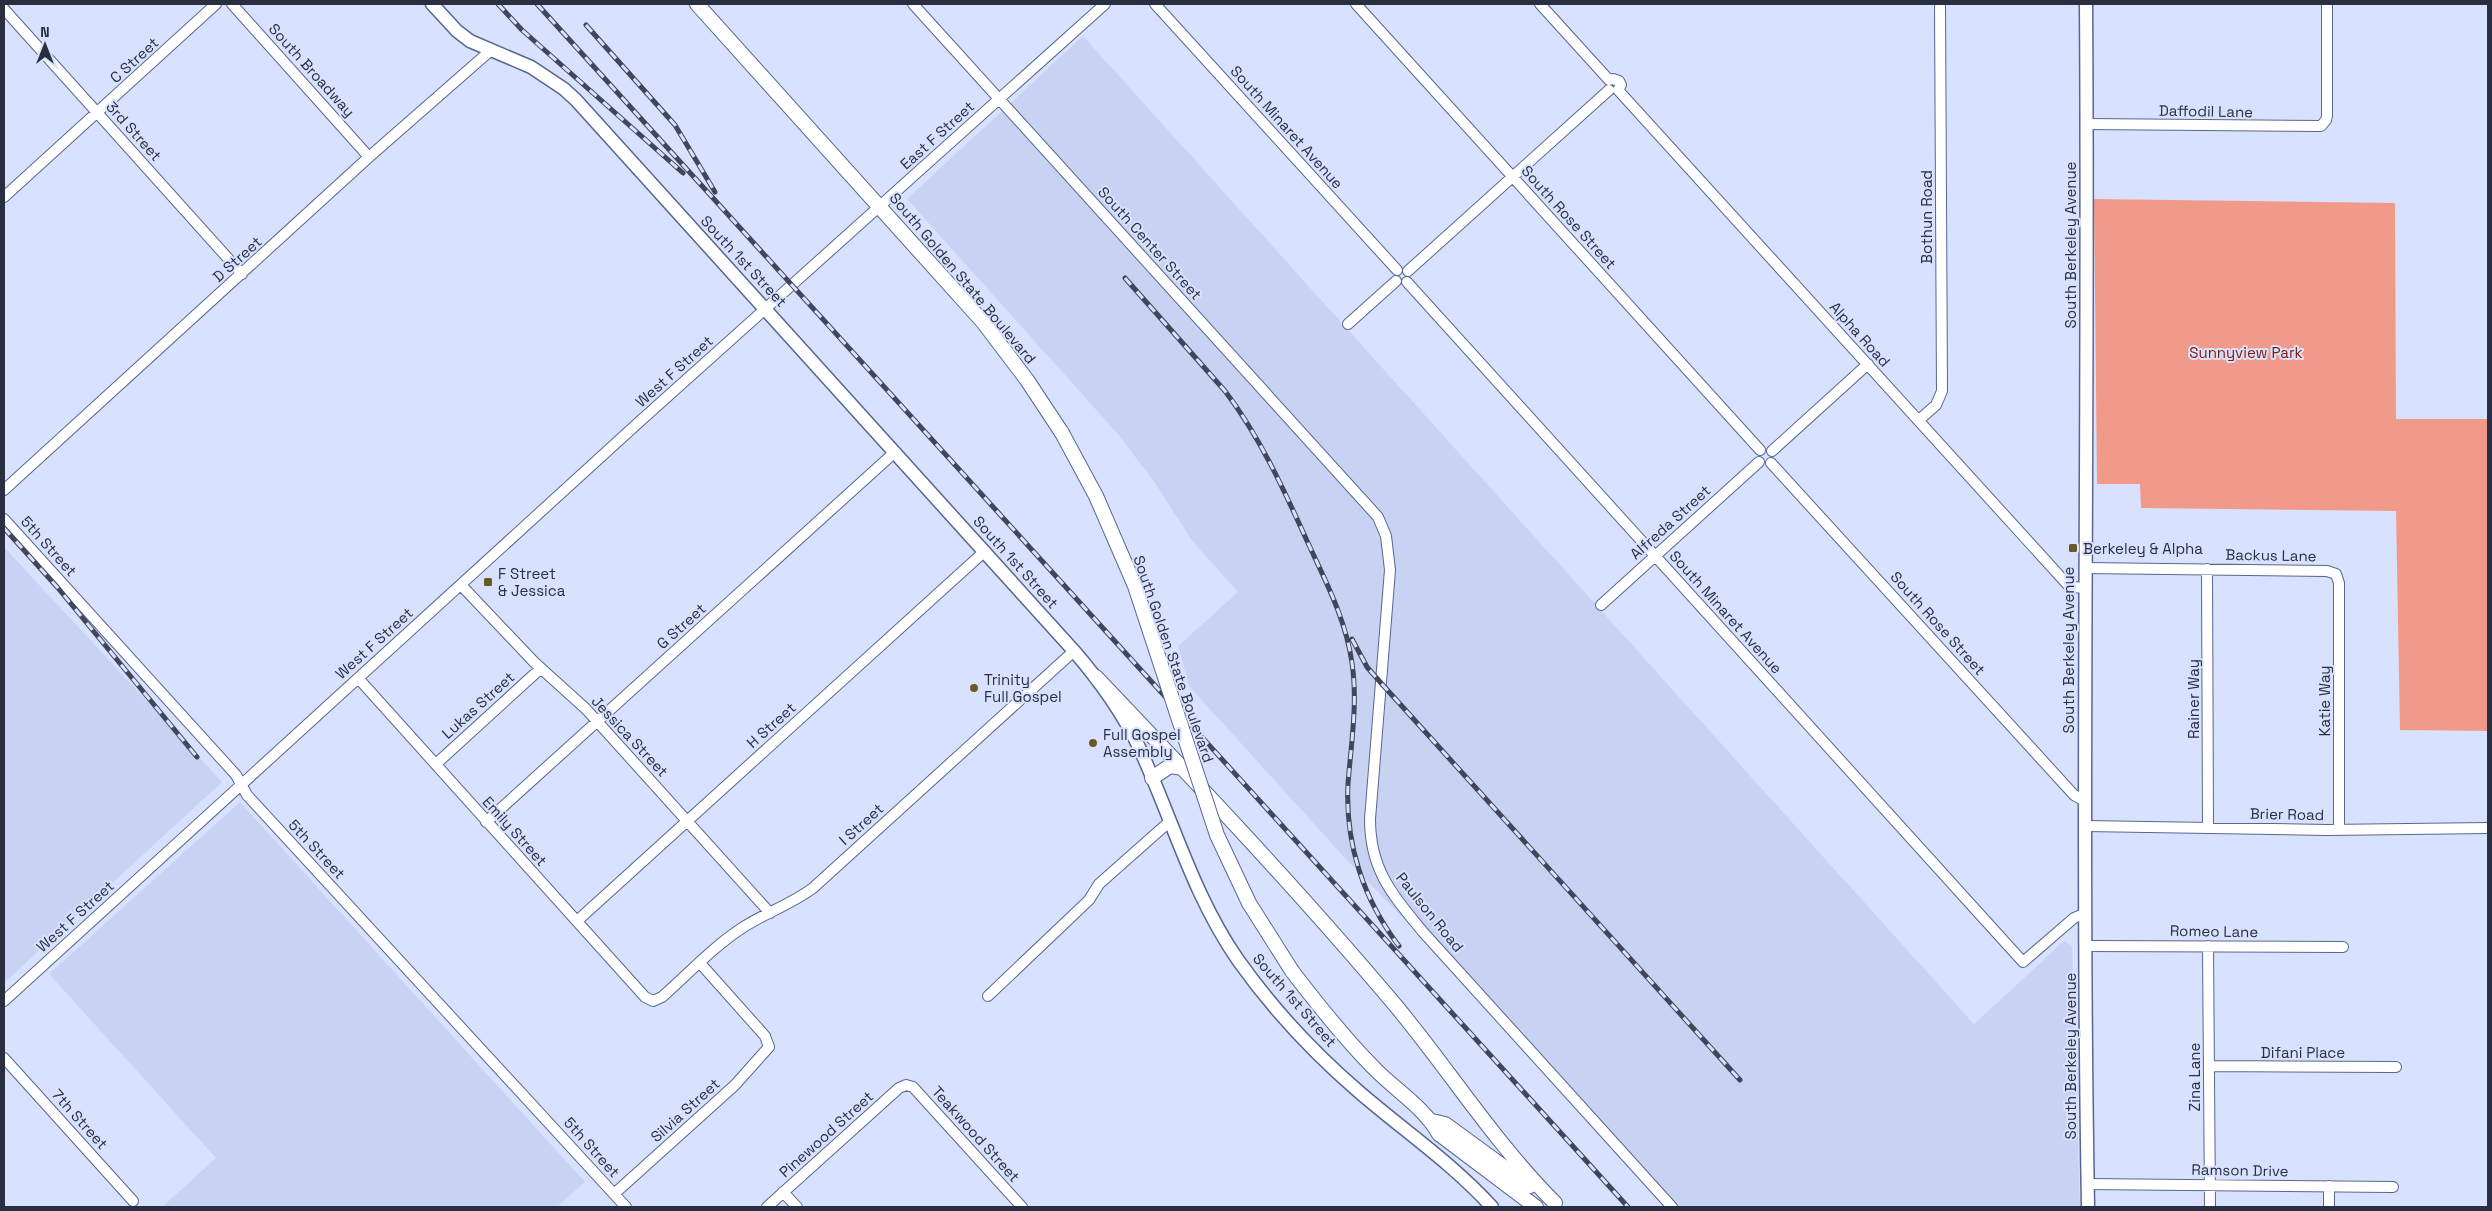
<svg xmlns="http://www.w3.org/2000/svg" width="2492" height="1211" viewBox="0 0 2492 1211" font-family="'Space Grotesk',sans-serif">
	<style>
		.built { fill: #c8d2f3 }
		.green { fill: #f29a8a }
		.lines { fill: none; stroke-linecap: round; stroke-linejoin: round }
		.minor-casing { stroke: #596690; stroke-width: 12 }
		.tertiary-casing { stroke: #596690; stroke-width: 15 }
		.secondary-casing { stroke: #596690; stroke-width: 16 }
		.minor { stroke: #fff; stroke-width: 10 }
		.tertiary { stroke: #fff; stroke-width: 12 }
		.secondary { stroke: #fff; stroke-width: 14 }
		.rail-casing { stroke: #41465a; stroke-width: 5 }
		.rail { stroke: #d8e2ff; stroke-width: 3; stroke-dasharray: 9; stroke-linecap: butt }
		.secondary-bridge-casing { stroke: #596690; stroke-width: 16; stroke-linecap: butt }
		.secondary-bridge { stroke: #fff; stroke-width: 14 }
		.poi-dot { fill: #695926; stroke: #d8e2ff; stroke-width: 2 }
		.labels { text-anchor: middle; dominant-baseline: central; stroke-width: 4; stroke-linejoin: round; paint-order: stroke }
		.street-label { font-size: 15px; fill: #292e40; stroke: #d8e2ff }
		.park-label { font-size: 15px; fill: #871405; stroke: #d8e2ff }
		.poi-label { font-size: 15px; fill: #292e40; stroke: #d8e2ff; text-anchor: start }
	</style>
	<rect width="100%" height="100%" fill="#d8e2ff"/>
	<!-- built -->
	<path class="built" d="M1083,36L1974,1024L2064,941L2072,946L2080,1207H1678L1617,1140L1344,857L1189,686L1178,646L1238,592L1193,542L1153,480L1117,433L907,199Z
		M4,547L222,782L4,983Z
		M240,802L585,1182L557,1207H162L216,1158L49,974Z"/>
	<!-- green -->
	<path class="green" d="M2094,199L2395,203L2396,419H2488V731L2400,730L2396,511L2141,508L2140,484H2097Z"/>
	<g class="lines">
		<!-- minor casing -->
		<g class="minor-casing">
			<path id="minor" d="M232,4L369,157
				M913,4L1378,517L1386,536L1390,570L1370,819C1370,870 1392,894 1423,932L1672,1207
				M1155,4L1397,270
				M1356,4L1760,450
				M1540,4L1609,80
				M4,9L242,274
				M1609,80L1613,79L1619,81L1621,85L1618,90
				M1618,90L2067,584L2073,587L2085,588
				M2087,124L2321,126L2326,120L2327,116V4
				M4,197L216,4
				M1408,271L1609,90
				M1407,282L2023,962L2074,918L2086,913
				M1348,324L1396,281
				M1919,420L1936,405L1942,391L1940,4
				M1772,451L1868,364
				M1771,463L2074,795L2085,801
				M4,490L369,157L490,51
				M4,519L236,775L247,795L626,1207
				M2085,568L2327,571L2336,574L2339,583V829
				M2207,569L2208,828
				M461,585L534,662L586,709L770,913
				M1601,605L1759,462
				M358,678L645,997L653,1001L662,997C688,974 713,947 742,928C765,913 790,905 813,888L1074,651
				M436,764L540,669
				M486,822L895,452
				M2085,826L2327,830L2488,828
				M577,921L985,551
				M2086,946L2343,947
				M2208,946L2210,1207
				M988,996L1089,900L1099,884L1169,822
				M4,1001L638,423L1105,4
				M4,1058L133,1201
				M2209,1066L2396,1067
				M2087,1184L2393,1187
				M2329,1186V1207
				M783,1192L797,1207
				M614,1194L735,1085L769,1047L765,1036L700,963
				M767,1207L899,1088L906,1085L913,1087L1022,1207"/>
		</g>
		<!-- tertiary casing -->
		<g class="tertiary-casing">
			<path id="tertiary" d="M432,4L457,31L470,41L531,67L564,89L576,100L1074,651C1099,680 1121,710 1138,745C1172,817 1192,894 1238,960C1272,1008 1314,1053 1358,1091C1403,1130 1452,1163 1492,1207
				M2086,4C2089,405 2081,806 2088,1207"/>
		</g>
		<!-- secondary casing -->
		<g class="secondary-casing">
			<path id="secondary" d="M697,4L983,322L1027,380L1062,433
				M1096,677C1198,784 1301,893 1396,1006C1450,1071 1495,1143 1555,1203
				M1152,778L1170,766L1183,768
				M1292,971C1318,1005 1344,1038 1374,1068C1395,1090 1424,1107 1439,1134L1536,1207
				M1432,1121L1445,1124L1530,1186"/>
		</g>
		<!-- minor -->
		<use href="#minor" class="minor"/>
		<!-- tertiary -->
		<use href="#tertiary" class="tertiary"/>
		<!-- secondary -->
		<use href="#secondary" class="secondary"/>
		<!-- rail casing -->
		<g class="rail-casing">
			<path id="rail" d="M498,4L522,30L683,173
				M537,4L1628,1207
				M586,25L675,125L715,192
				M1125,278L1225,391C1260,437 1284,490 1308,543C1326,582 1346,620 1352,663C1358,703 1351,744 1348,784C1345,843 1363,899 1399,946
				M4,528L58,588L197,757
				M1352,639L1367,667L1381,683L1740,1080"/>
		</g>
		<!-- rail -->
		<use href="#rail" class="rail"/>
		<!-- secondary-bridge casing -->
		<g class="secondary-bridge-casing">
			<path id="secondary-bridge" d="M1062,433L1096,496L1135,586L1217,835L1249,903L1292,971"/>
		</g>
		<!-- secondary-bridge -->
		<use href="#secondary-bridge" class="secondary-bridge"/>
	</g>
	<!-- markers -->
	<g class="poi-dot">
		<rect x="2068" y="543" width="10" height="10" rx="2.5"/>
		<rect x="483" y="577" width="10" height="10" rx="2.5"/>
		<circle cx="974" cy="688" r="5"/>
		<circle cx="1093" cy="743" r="5"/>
	</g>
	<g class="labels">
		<!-- street labels -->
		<g class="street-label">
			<text transform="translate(134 60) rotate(-42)">C Street</text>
			<text transform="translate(312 70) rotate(48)">South Broadway</text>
			<text transform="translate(2206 111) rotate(1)">Daffodil Lane</text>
			<text transform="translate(1287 127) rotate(48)">South Minaret Avenue</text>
			<text transform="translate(134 131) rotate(48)">3rd Street</text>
			<text transform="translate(937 135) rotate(-42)">East F Street</text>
			<text transform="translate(1569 217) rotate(48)">South Rose Street</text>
			<text transform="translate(1926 217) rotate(-90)">Bothun Road</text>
			<text transform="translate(1150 243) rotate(48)">South Center Street</text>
			<text transform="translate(2070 245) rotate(-90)">South Berkeley Avenue</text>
			<text transform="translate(237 259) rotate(-42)">D Street</text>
			<text transform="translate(744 261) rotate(47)">South 1st Street</text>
			<text transform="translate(963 278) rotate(50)">South Golden State Boulevard</text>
			<text transform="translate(1860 334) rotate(48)">Alpha Road</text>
			<text transform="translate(674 371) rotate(-42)">West F Street</text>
			<text transform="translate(1670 522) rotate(-42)">Alfreda Street</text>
			<text transform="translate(49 546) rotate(48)">5th Street</text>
			<text transform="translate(2271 555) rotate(1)">Backus Lane</text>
			<text transform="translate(1016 562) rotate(48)">South 1st Street</text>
			<text transform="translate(1726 612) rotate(48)">South Minaret Avenue</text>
			<text transform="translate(1938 623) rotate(48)">South Rose Street</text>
			<text transform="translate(681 626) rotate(-42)">G Street</text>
			<text transform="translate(374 643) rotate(-42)">West F Street</text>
			<text transform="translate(2068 650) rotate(-90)">South Berkeley Avenue</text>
			<text transform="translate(1174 659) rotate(71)">South Golden State Boulevard</text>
			<text transform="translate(2193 699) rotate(-90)">Rainer Way</text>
			<text transform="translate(2324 701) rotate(-90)">Katie Way</text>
			<text transform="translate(478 705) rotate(-42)">Lukas Street</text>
			<text transform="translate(771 725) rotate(-42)">H Street</text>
			<text transform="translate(630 736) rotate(47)">Jessica Street</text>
			<text transform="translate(2287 814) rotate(1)">Brier Road</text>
			<text transform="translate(861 824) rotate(-42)">I Street</text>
			<text transform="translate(515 831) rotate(48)">Emily Street</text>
			<text transform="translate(317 849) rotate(47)">5th Street</text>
			<text transform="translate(1430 912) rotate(51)">Paulson Road</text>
			<text transform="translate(75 916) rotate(-42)">West F Street</text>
			<text transform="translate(2214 931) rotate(1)">Romeo Lane</text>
			<text transform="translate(1295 1000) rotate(49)">South 1st Street</text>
			<text x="2303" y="1052">Difani Place</text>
			<text transform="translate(2070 1056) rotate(-90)">South Berkeley Avenue</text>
			<text transform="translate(2194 1077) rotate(-90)">Zina Lane</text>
			<text transform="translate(685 1110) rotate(-42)">Silvia Street</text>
			<text transform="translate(80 1119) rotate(48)">7th Street</text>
			<text transform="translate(826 1134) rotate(-42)">Pinewood Street</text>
			<text transform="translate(976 1134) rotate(48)">Teakwood Street</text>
			<text transform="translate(592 1147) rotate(48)">5th Street</text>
			<text transform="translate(2240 1170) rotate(1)">Ramson Drive</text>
		</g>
		<!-- park labels -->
		<g class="park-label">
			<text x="2246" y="352">Sunnyview Park</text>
		</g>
		<!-- poi labels -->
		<g class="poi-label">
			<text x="2083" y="548">Berkeley &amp; Alpha</text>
			<text x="498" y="573">F Street<tspan x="498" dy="17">&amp; Jessica</tspan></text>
			<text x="984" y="679">Trinity<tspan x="984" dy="17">Full Gospel</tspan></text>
			<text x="1103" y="734">Full Gospel<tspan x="1103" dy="17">Assembly</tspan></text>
		</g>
	</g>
	<!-- border -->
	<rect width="2492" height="1211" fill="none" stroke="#292e40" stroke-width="10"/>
	<!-- north arrow -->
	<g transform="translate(45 45)" stroke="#d8e2ff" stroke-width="4" paint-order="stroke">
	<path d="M0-4L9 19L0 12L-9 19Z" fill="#292e40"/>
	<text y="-8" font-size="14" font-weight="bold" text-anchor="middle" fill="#292e40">N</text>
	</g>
</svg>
